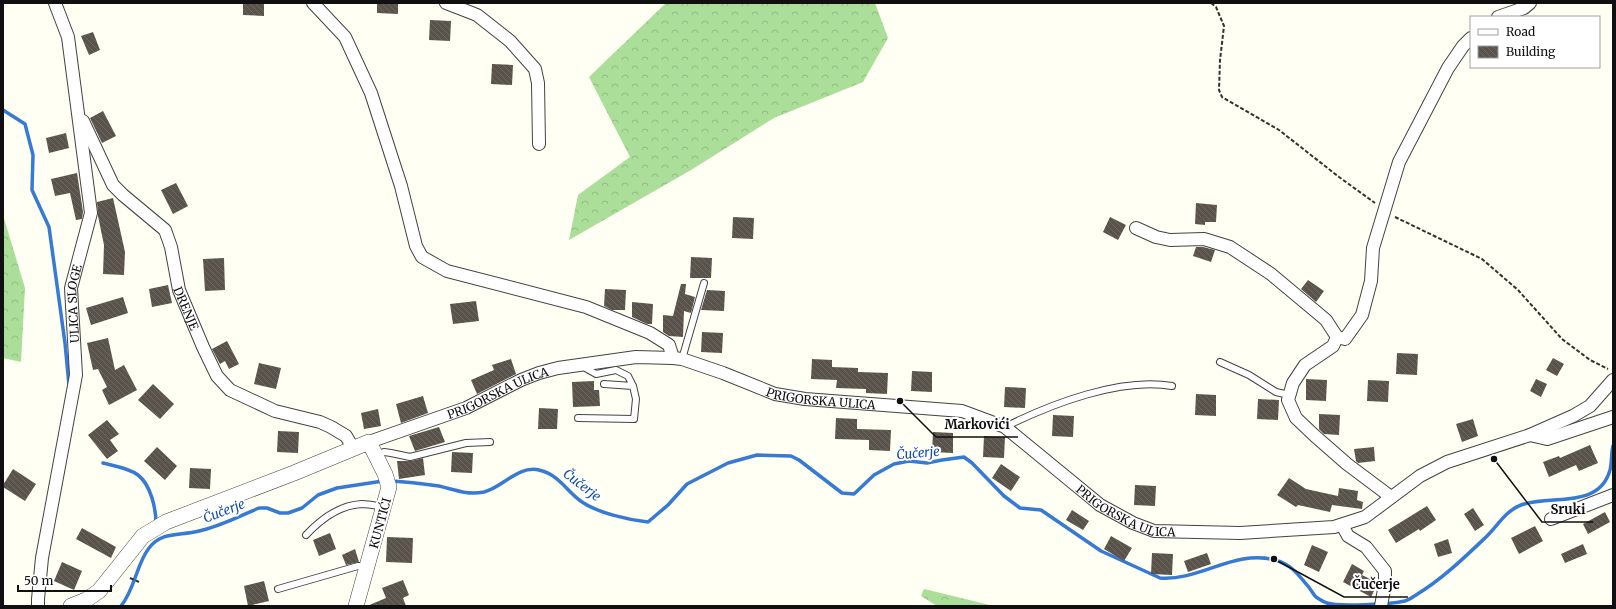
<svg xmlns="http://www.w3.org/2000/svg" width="1616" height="609" viewBox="0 0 1616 609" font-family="Merriweather,serif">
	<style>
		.forest { fill: url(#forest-crowns) }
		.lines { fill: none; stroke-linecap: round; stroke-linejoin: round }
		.stream { stroke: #377ad5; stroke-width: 3.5 }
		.building { fill: url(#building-back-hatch) }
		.service-casing { stroke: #434343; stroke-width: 8 }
		.minor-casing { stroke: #434343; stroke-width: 14 }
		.tertiary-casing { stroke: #434343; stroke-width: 16 }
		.path { stroke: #323232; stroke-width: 2; stroke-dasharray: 4 2; stroke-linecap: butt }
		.service { stroke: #fff; stroke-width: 6 }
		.minor { stroke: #fff; stroke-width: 12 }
		.tertiary { stroke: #fff; stroke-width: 15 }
		.labels { text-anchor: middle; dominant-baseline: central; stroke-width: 4; stroke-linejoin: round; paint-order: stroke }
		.street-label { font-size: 12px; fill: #101010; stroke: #fff }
		.water-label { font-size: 13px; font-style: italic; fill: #104caa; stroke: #fff }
		.leader { fill: none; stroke: #101010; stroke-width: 1.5 }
		.callout-dot { fill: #101010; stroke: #fff; stroke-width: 1.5 }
		.callout-label { font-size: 13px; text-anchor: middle; font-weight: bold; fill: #101010; stroke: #fff; stroke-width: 4; stroke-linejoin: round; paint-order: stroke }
	</style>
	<defs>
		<pattern id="forest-crowns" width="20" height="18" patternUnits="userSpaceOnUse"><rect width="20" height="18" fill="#abde98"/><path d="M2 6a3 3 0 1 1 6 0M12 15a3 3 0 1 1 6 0" fill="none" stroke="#92bd82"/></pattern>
		<pattern id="building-back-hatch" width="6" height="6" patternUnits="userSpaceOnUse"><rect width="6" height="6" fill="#59534b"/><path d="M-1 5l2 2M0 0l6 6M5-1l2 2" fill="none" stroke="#6c6761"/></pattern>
	</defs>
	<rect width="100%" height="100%" fill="#fffff3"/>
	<!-- forest -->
	<path class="forest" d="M666,3H875L888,38L863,82L774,118L691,170L569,240L578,195L630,157L589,77Z
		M3,215L25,288L21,362L3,358Z
		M924,589L994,606H937L921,596Z"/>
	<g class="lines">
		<!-- stream -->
		<path class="stream" d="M3,110L25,124L33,155L32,190L49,227L65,343L69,385
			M103,463C114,466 129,468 138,475C151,485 156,509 156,524
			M391,481C407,482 424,484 439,486C456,490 466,495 484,492C502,488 518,465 539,470C560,475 566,491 582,502C598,513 629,520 648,522L668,505L687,484L728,463L757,455L791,456L799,460L842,493L854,494L874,475L894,464L909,461L927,463L942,460L964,457L972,463L1004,496L1020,508L1041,510L1101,551L1160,578C1200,581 1235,549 1275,560C1290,564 1297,573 1307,585C1310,588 1313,594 1316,597C1319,599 1324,602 1327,603C1339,607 1392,604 1405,601C1408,600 1413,597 1416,595C1441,580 1464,558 1485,538C1497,527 1505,511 1521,505C1550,494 1599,510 1610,470C1612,462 1611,454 1613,446
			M121,606C135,589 136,565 149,548C162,531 180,536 199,531C219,527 240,516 259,508H267L280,513H288L302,508L318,495L337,488L383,481"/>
	</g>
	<!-- building -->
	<path class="building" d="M243,3H264V16L243,15Z
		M377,3H398V14L377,13Z
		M430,20L451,21L450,41L429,40Z
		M93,32L100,50L89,55L81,36Z
		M492,64L513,65L512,85L491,84Z
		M103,111L116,136L102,143L90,118Z
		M66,133L69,148L49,153L46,138Z
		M77,173L83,212L82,219L76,220L70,193L55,196L51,179Z
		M176,183L188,206L173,214L161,190Z
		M113,198L125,252L124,275L103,274L104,245L98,216L97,202Z
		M1196,203L1217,205L1216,222H1205V225L1195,224Z
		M733,217L754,218L753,239L732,238Z
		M1110,217L1126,225L1118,240L1103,232Z
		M1196,247H1203L1215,250L1211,262L1193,256Z
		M691,257L712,258L711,278H690Z
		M224,258L225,290L205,291L203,259Z
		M1308,280L1324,291L1316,302L1301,289Z
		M681,284H686L685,294L695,297L691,313L684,311L683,337L669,336L663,332V315L673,316Z
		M168,285L172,303L152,307L149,289Z
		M605,289L626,290L625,310H612L604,306Z
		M707,290L725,291L724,311L701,310Z
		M123,297L128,313L91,325L86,308Z
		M476,301L479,321L453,324L450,304Z
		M632,302L653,304L652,324H647L632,317Z
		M702,332L723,333L722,353L701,352Z
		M108,338L115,370L124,365L137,390L109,405L102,390L107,387L98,369L93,370L87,343Z
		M227,341L239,364L229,369L225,361L220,364L212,349Z
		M1397,353L1418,354L1417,375L1396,374Z
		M1553,358L1564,364L1557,376L1546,370Z
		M511,359L516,374L477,394L471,380L494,370L492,365Z
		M812,359L832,360V367L858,368V372L888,373L887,394L866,393V389L836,388L837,380L811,379Z
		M259,363L281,368L276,389L254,384Z
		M912,371L932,372V392L911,391Z
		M1306,379L1327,380L1326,401L1306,400Z
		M1536,379L1547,384L1541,397L1530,391Z
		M1368,380L1389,381L1388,402L1367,401Z
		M594,381V390H599L600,406L573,407L572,382Z
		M153,384L174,404L160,419L138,400Z
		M1005,387L1026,388L1025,408L1004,407Z
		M1196,394L1216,395V416L1195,415Z
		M423,396L428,413L401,423L396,404Z
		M1258,399L1279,400L1278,420L1257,419Z
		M539,408L558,409L557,429H538Z
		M378,409L381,426L364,429L361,413Z
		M1319,414L1340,415L1339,435L1324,434L1319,429Z
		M1053,415L1074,416L1073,437L1052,436Z
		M836,418L857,419V429L891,430L890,451L869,450V440L835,439Z
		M1473,419L1478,436L1462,442L1456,424Z
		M107,420L119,434L110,440L118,451L107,459L88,435Z
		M439,427L445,442L415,451L409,436Z
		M278,431L299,432L298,453L277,452Z
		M933,432L953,433V453L932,452Z
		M984,436L1005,437L1004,458L983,457Z
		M1590,445L1598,463L1579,471L1576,465L1549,477L1543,462L1559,456L1560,458Z
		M157,447L177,466L165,480L144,461Z
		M1374,447L1375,461L1358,463L1356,461L1354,449Z
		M452,452L473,453L472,473L451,472Z
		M423,458L425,475L399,479L397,461H411Z
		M1001,464L1020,477L1011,491L992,478Z
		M190,468L211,469L210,489L189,488Z
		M13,469L36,484L25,501L3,487V485Z
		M1289,478L1306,489L1338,496L1339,488L1358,491L1357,500L1363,502L1362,509L1332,505L1330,512L1298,505L1296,507L1277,495Z
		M1135,485L1156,486L1155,506L1134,505Z
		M1427,506L1436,520L1420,531L1419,529L1396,543L1388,530Z
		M1473,508L1484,525L1475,531L1464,514Z
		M1072,510L1089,521L1083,530L1066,520Z
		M1605,512L1610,522L1588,534L1583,524Z
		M1535,526L1543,541L1519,554L1511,538Z
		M82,528L116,547L111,558L76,539Z
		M330,533L336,549L319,556L313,540Z
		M1111,536L1132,548L1124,561L1104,549Z
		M387,537L413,538L412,563L386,562Z
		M1448,539L1452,553L1438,557L1434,544Z
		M1583,544L1587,554L1565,563L1561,554Z
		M1312,545L1328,552L1319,572L1304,565Z
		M355,549L359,562L346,565L342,555Z
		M1152,553L1173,554L1172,575L1151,574Z
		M1207,553L1211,564L1188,572L1184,561Z
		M62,562L82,571L74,590L54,581Z
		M1352,564L1364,571L1362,575L1378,583L1371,597L1343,582Z
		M403,580L409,595L403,598L406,606H367L386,598L382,588Z
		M264,581L269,601L248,606L244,586Z"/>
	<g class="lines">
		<!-- service casing -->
		<g class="service-casing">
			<path id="service" d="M682,359L704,283
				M1220,362L1249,375L1276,392L1289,395
				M604,384L633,386
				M578,418L634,419L636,399L633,386L628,376L616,370L596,374L582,366
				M1005,427C1051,404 1121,377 1172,386
				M376,455L384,452L391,453L410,457L466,443L490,442
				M306,535C320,520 340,505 362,504C369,504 377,506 384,507
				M278,589L358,566H367"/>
		</g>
		<!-- minor casing -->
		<g class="minor-casing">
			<g id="minor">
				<path d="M313,3L345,37L371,93L401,186L416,246L422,257L447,271L586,307L650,333L669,345L673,358"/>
				<path d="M446,3L477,15L510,41L535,69L538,83L539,144"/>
				<path d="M1498,17L1524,8L1530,3"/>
				<path id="s1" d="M83,121L113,185L123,195L165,230L171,247L179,290L203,347L217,376L230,390L275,411L320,422L331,427L346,436L353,448"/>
				<path d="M1136,228L1156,237L1170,240L1204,239L1230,247L1271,274L1326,320L1337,337L1333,346L1305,365L1293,383L1288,400L1296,418L1315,436L1347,464L1391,497"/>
				<path d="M1337,337L1345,339L1362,315L1371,281L1373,248L1399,162L1448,68L1463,46L1471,38"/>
				<path d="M1530,435L1547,439L1613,417"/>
				<path id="s2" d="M369,442L466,408L521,380L539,373L558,368L636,357L673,358L682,359L723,373L775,394L805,399L962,411L1005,427L1100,505L1133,523L1154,531L1240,533L1334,527L1365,517L1420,476L1447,462L1530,435L1573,416L1590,406L1613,380"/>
				<path d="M1551,519L1613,495"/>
				<path d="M1342,525L1348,536L1366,547L1385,571V584L1381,606"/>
				<path id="s3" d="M38,606V599L42,558L76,375L71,288L91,213L68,37L55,3"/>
			</g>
		</g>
		<!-- tertiary casing -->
		<g class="tertiary-casing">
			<path id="tertiary" d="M71,606L86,600L99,591L143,536L166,522L294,473L369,442L385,474L389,487L356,606"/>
		</g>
		<!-- path -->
		<path class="path" d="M1211,3L1216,7L1224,26L1220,60L1219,90L1222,97L1279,130L1339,177L1375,203
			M1395,217L1482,259L1518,290L1562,339L1590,360L1608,369
			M130,578L139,582"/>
		<!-- service -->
		<use href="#service" class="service"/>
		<!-- minor -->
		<use href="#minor" class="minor"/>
		<!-- tertiary -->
		<use href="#tertiary" class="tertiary"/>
	</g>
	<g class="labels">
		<!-- street labels -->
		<g class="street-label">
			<text stroke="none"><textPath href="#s3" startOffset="306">ULICA SLOGE</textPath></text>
			<text stroke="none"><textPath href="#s1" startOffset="221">DRENJE</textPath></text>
			<text stroke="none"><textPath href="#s2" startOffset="138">PRIGORSKA ULICA</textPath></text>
			<text stroke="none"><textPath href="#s2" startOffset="474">PRIGORSKA ULICA</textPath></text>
			<text stroke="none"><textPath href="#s2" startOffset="811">PRIGORSKA ULICA</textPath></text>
			<text transform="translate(380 523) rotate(-75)">KUNTIĆI</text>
		</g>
		<!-- water labels -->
		<g class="water-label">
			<text transform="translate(918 453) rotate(-5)">Čučerje</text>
			<text transform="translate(582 485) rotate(37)">Čučerje</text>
			<text transform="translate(224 511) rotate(-21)">Čučerje</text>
		</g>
	</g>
	<!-- callouts -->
	<path class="leader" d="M900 401L936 437H1018M1494 459L1542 522H1593M1274 559L1344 597H1408"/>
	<g class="callout-dot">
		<circle cx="900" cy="401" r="4"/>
		<circle cx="1494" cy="459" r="4"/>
		<circle cx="1274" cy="559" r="4"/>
	</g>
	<g class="callout-label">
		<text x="977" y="429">Markovići</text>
		<text x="1568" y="514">Sruki</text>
		<text x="1376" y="589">Čučerje</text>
	</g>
	<!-- border -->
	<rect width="1616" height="609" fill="none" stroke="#101010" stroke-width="8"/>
	<!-- legend -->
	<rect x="1470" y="16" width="130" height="52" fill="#ffffff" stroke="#9f9f9f"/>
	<rect x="1478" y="29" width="20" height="6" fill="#ffffff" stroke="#9f9f9f"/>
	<text x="1506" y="36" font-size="12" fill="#101010">Road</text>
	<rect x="1478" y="46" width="20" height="12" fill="url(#building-back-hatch)" stroke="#9f9f9f"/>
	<text x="1506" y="56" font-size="12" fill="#101010">Building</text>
	<!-- scale -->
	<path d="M18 585v6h93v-6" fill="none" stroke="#101010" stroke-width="2"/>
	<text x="24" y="585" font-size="12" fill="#101010" stroke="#ffffff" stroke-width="3" paint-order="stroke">50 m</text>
</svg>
